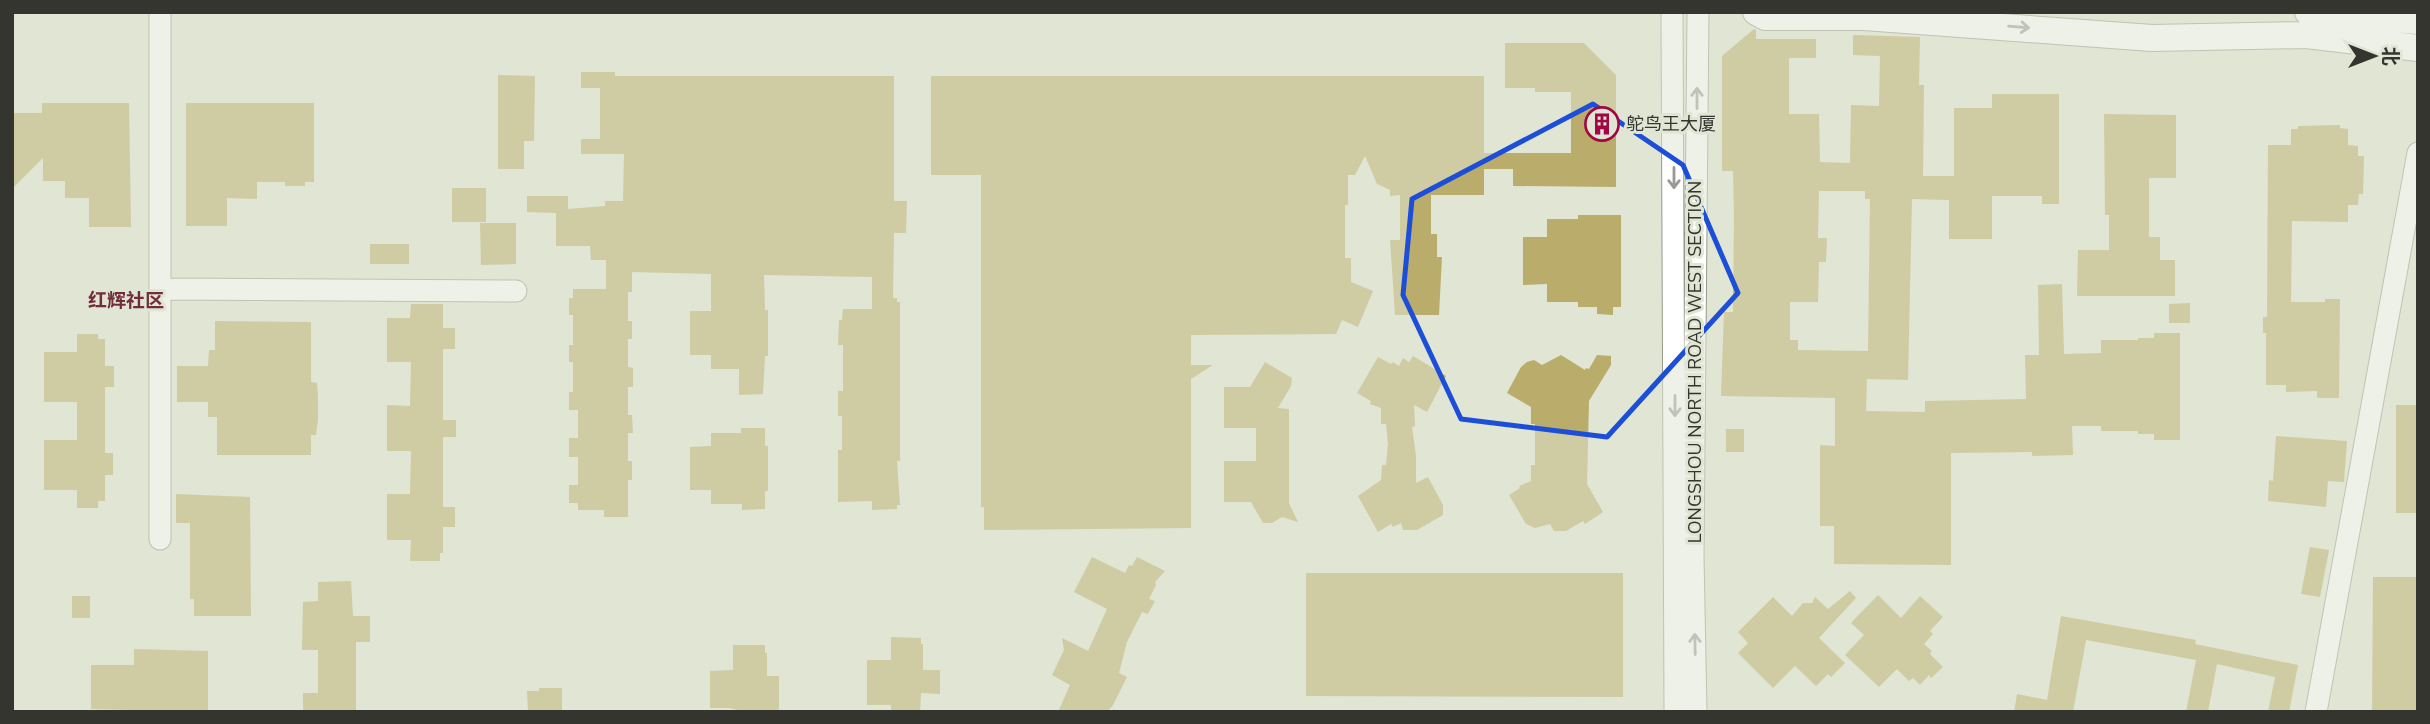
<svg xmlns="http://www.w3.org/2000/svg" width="2430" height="724" viewBox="0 0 2430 724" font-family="'Nunito Sans','Noto Sans SC',sans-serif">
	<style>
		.building { fill: #baad6b; fill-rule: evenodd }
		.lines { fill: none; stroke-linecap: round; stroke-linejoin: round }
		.minor-casing { stroke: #959a8a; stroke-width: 23 }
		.major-casing { stroke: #959a8a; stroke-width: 28 }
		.minor { stroke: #fff; stroke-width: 21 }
		.major { stroke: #fff; stroke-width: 26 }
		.oneway { stroke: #999a96 }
		.marked { fill: none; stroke: #1d4ed8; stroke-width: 5; stroke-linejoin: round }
		.labels { text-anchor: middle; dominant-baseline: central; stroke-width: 6; stroke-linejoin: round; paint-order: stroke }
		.poi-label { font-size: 18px; fill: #33352e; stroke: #e0e5d4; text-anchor: start }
		.street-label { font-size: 18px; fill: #33352e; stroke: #e0e5d4 }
		.neighbourhood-label { font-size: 19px; font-weight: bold; fill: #722c3d; stroke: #e0e5d4 }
	</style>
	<rect width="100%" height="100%" fill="#e0e5d4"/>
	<!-- building -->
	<path class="building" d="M1754,29L1756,30V39H1816V58H1789V114H1819L1820,162L1850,163L1851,105L1879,106L1880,56L1853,55V35L1920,37L1919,85H1924L1923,176H1954V108H1992V94H2059V204H2042V196H1992V239H1949V200L1912,199L1908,380L1867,379L1866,411L1925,412V401L2026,399L2025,355H2039L2038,285L2062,284L2064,354L2101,353V340H2138V338H2154V333H2180V440H2154V434H2138V431H2101V426H2072L2073,455L2032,456V452L1951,453V565L1834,564V526H1820V445L1835,446V398L1721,396L1724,312H1733L1734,215L1733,171H1722V56ZM1819,191H1865V199H1870L1868,351L1798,350V340H1790V302H1818L1819,262H1826L1827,238H1818Z
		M1505,43H1584L1616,75V187L1513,186V169H1484V195H1431V234H1437V257H1442L1439,315H1395L1390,240H1400V195L1390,196V190L1377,184L1365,156L1355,175H1348V205H1345V258H1351V282L1373,291L1358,327L1342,320L1336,334L1191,335V365H1213L1191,379V528L984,530V507H981V175H931V76H1484V153H1571V92H1535V88H1505Z
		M581,72H615V76H894V201H907L906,233H894L893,298H897V302H900V461H897L900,505H897V509L872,510V501L838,502V450H842V416H838V391H843V345H838L839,320H842L843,309H872V277L764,275L765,310H768V356H765L763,394L739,395V369H711V355H690V311H711V274L632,272V292H628V321H632V339H628V367L633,368V387H628V415H632L633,433H628V461H632V480H628V517H604V510H578V503H569V485H578V457H569V438H578V410H569V392H573V362H569V345H573V315H569V298H573V289H606V260H591L590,246H556V213L527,212V196H568V209L605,206V201H623L624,154H581V139H600V88H581Z
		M498,75L535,76L534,141H524V169H498Z
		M42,103H129L131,227H89V198H65V181H43V158L12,189V113H42Z
		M186,103H314V182H305V186H285V182H257V199L227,198V226H186Z
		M2104,114L2176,115V178H2149V237H2160V260H2175V296H2077L2078,250H2109V215H2105Z
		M2340,125V128L2348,129V145L2358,146V156H2364L2363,194H2359L2358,205H2348V222L2292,221L2291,302H2325V299H2340L2339,398H2317V391L2286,392V385H2266V333H2263V317H2267L2268,145H2291V129H2298V126Z
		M452,188H486V222H452Z
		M1578,215H1621V307H1613V315L1597,314V307H1578V302H1547V284L1523,285V237H1547V219H1578Z
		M480,223H516V264L481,265Z
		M370,244H409V264H370Z
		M2190,303V323H2169V304Z
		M411,304H443V328H455V349H443V420H456V437H443V507H455V527H443V553H440V561H410L411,540H387V494H410L411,451H387V405L410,406L411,362H387V318H410Z
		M215,321L311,322V382L317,383L318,396V420L316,435H311V455H217V417H208V402H177V366H208L209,350H215Z
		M77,334H98V339H105V366H114V387H105V453H113V475H105V501H98V508H77V490H44V440H77V402H44V352H77Z
		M1561,355L1585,370L1586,368L1589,369L1597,355L1611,356V365L1589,401L1587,484L1603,512L1585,524L1583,521L1566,531H1554L1550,524L1535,528L1526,524L1509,495L1520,488L1519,486L1531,481V465H1535V424H1531V407L1507,393L1521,367L1527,362L1534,360L1542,365Z
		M1413,356L1446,376L1427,412L1414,405L1415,426L1412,427L1416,456V483L1428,477L1443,505V515L1417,530H1403L1401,523L1393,527L1391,524L1378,532L1358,496L1381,480L1382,465H1386L1388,444L1386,424H1381V408L1370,404L1371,401L1357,393L1378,357L1391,364L1393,362L1399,366L1403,358L1409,362Z
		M1265,362L1292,378L1291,386L1278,408L1289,409V503L1298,522L1282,517L1272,523H1263L1251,502H1224V461H1256V428H1224V387H1250Z
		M2396,405H2418V513H2396Z
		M741,428H765V446H768V491H765V509L742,510V504H711V490H690V447L711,446V433H741Z
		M1726,429H1744V452H1726Z
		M2276,436L2347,441L2344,482L2328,481L2326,507L2268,501L2269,480L2273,481Z
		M176,494L250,497L251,616H194V599H190V523H176Z
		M2310,547L2329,550L2320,597L2301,594Z
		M1092,557L1125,573L1129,565L1132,566L1137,557L1165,571L1155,582L1156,585L1149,599L1155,601L1148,614L1142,612L1127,642L1119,673L1127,677L1113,705L1107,712H1058L1070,685L1052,675L1064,650L1062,638L1088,651L1107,609L1074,592Z
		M1306,573H1623V697L1306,696Z
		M2373,577H2417L2416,712H2372Z
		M351,581L353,616H370V642H356V712H303V693H318V650H302L303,602L318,601V582Z
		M1850,591L1856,598L1819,638L1845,663L1831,677L1828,674L1816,686L1795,666L1773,688L1738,653L1748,643L1738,632L1773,597L1792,616L1803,603H1812L1815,597L1828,609Z
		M1878,595L1901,618L1920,596L1943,617L1930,631L1933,634L1924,644L1932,651L1930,654L1943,667L1931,678L1929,675L1920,685L1913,678L1909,681L1897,669L1879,687L1845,655L1864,635L1851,623Z
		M72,596H90V618H72Z
		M2061,616L2196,640L2195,644L2298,665L2289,712H2268L2275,677L2217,664L2208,712H2186L2196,660L2086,640L2073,712H2014L2017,694L2047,700Z
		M891,637L921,638V644H923V670H940V694L921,693L920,712H891V705H867V660H891Z
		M733,645H765V653H767V676H779V710L738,712V710L729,708H710V671L733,670Z
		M134,649L208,651V712L91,709V665H134Z
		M539,688H562V712H528L527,691H539Z"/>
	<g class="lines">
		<!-- minor casing -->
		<g class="minor-casing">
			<path id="minor" d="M160,12V539
				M1672,12L1675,712
				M160,289L516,291
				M1696,712L1693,556L1698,12
				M2316,712L2418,153"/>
		</g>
		<!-- major casing -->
		<g class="major-casing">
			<path id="major" d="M1756,12L1765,17H1864L2152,38L2306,35L2418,48
				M2308,12L2418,21"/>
		</g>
		<!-- minor -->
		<use href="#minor" class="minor"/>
		<!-- major -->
		<use href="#major" class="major"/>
	</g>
	<!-- one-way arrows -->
	<defs><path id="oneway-shaft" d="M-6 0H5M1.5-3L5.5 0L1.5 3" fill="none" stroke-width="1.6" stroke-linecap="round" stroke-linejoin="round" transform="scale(1.75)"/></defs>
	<g class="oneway">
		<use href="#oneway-shaft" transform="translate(2019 27) rotate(5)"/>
		<use href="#oneway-shaft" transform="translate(1697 98) rotate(-90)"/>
		<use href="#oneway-shaft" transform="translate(1674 178) rotate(90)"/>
		<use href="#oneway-shaft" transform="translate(1675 406) rotate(90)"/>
		<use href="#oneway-shaft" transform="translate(1695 644) rotate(-91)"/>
	</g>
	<!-- marked area -->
	<path d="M0 0H2430V724H0ZM1593,104L1683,165L1738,293L1607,437L1461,419L1403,295L1412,199Z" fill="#e0e5d4" fill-opacity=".55" fill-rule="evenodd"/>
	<path class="marked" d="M1593,104L1683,165L1738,293L1607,437L1461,419L1403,295L1412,199Z"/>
	<!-- icons -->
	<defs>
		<g id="building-ring" transform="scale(1.75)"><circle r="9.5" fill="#e0e5d4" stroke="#a20745" stroke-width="1.5"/><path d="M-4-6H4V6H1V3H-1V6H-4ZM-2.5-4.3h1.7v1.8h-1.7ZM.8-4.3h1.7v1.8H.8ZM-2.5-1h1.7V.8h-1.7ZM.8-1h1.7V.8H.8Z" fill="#a20745"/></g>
	</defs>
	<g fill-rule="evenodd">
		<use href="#building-ring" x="1602" y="124"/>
	</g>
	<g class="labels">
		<!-- poi labels -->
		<g class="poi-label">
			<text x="1626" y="124">鸵鸟王大厦</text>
		</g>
		<!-- street labels -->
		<g class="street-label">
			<text transform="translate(1695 362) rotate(-90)">LONGSHOU NORTH ROAD WEST SECTION</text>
		</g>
		<!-- neighbourhood labels -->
		<g class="neighbourhood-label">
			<text x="126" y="301">红辉社区</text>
		</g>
	</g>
	<!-- border -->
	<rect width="2430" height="724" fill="none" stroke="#33352e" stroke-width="28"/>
	<!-- north arrow -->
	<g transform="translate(2374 56) rotate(90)" stroke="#e0e5d4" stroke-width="5" paint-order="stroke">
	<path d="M0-5L12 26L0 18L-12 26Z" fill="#33352e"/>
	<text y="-10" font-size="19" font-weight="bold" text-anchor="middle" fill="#33352e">北</text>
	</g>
</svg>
